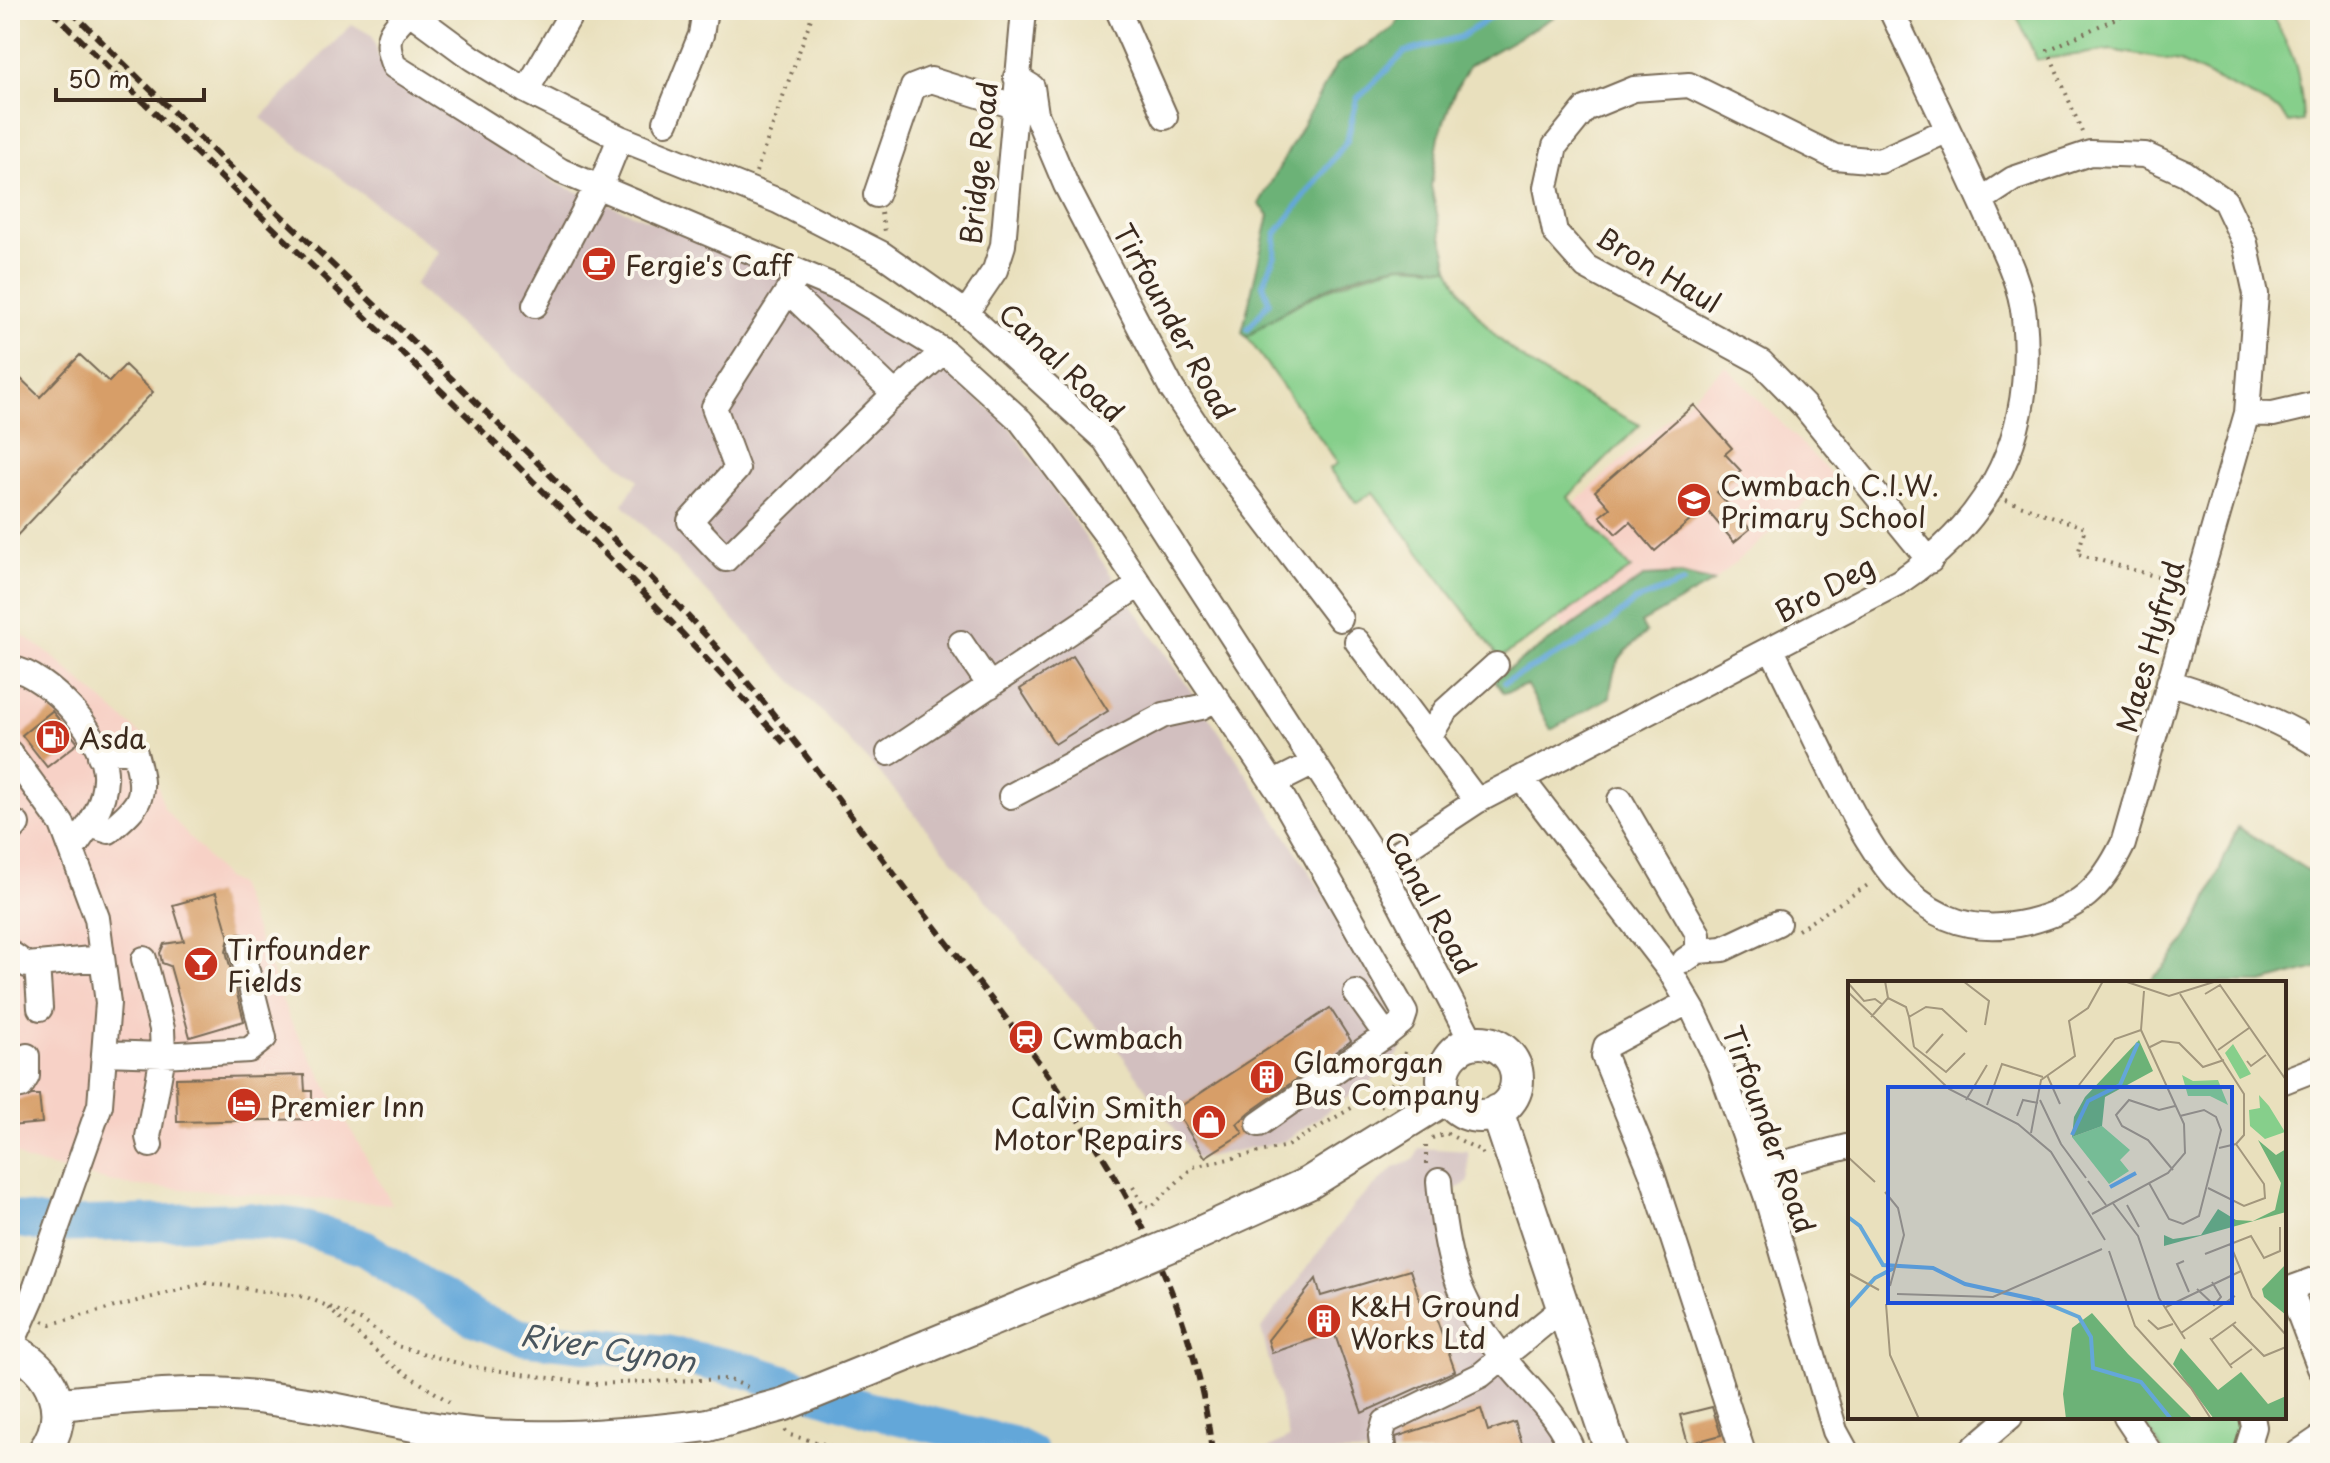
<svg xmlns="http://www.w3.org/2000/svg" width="2330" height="1463" viewBox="0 0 2330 1463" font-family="'Playpen Sans',sans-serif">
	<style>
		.built { fill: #f7d1c6 }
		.industrial { fill: #d2bfbf }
		.green { fill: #86cf8b; stroke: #607c54; stroke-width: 2 }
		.forest { fill: #6cb277; stroke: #546e4a; stroke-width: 2 }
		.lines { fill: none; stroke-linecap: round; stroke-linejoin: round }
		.stream { stroke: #64a7d9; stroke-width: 6 }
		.river { stroke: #64a7d9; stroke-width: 36 }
		.building { fill: #d79e68 }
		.minor-casing { stroke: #786a56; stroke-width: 28 }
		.major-casing { stroke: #786a56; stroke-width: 36 }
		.path { stroke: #786a56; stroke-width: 4; stroke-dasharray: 2 6; stroke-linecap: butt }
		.minor { stroke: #fff; stroke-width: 24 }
		.major { stroke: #fff; stroke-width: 32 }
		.rail { stroke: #3b2a1e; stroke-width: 6; stroke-dasharray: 12 6; stroke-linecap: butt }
		.major-bridge-casing { stroke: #786a56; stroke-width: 36; stroke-linecap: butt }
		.major-bridge { stroke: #fff; stroke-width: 32 }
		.labels { text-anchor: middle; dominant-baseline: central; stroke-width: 8; stroke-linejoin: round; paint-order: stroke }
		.street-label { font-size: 28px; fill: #3b2a1e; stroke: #fbf7ec }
		.poi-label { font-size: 28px; fill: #3b2a1e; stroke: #fbf7ec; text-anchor: start }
		.water-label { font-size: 30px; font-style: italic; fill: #49565f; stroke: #fbf7ec }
		.inset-river { fill: none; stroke: #64a7d9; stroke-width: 4 }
		.inset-road { fill: none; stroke: #a3977d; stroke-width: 2 }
		.view { fill: #1d4ed8; fill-opacity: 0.15; stroke: #1d4ed8; stroke-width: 4 }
		.inset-edge { fill: none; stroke: #3b2a1e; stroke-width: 4 }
	</style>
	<rect width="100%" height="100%" fill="#fbf7ec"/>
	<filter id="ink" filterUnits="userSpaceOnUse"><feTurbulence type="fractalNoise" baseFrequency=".0125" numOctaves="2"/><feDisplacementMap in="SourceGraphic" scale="16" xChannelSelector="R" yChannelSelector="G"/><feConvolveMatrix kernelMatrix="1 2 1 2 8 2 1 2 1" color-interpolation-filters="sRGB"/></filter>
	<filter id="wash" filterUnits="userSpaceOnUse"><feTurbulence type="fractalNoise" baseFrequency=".006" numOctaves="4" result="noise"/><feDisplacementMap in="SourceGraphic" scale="32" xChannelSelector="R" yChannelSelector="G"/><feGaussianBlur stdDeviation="1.8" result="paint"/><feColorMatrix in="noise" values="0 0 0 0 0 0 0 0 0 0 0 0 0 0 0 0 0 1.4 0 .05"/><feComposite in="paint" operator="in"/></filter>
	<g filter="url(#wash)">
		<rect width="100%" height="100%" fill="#e9e0bd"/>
		<!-- built -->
		<path class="built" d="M1726,366L1835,478L1713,582L1680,574L1645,576L1565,629L1503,547L1568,497L1574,503Z
			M10,626L51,655L145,738L164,808L225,878L237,884L290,1020L392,1204L126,1185L26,1161L10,1149Z"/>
		<!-- industrial -->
		<path class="industrial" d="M352,24L373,36L378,55L392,75L556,183L823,290L905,337L1007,423L1220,733L1334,910L1390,1010L1402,1047L1391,1067L1285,1141L1196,1159L1122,1055L1014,934L879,772L623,504L638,480L414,285L439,252L261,118Z
			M1419,1148L1468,1151L1469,1182L1450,1192L1454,1243L1470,1294L1582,1453H1260L1289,1438L1261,1329L1354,1205L1394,1168L1415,1159Z"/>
		<!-- green -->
		<path class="green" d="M2014,10H2269C2294,54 2301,70 2303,121L2288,123L2280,110L2180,62L2111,50L2037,60Z
			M1401,265L1449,268C1492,358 1557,381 1640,425L1568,497L1631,569L1500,658L1373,492L1357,503L1329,469L1338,463L1247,337C1294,302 1344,278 1401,265Z
			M2141,1417H2239L2240,1436L2230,1453H2164Z"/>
		<!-- forest -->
		<path class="forest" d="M1407,10H1566L1469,66L1454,93L1439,136L1431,186L1449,268C1433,267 1414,263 1399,265C1344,273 1291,304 1247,337L1242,333L1269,215L1259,204L1336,65L1392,29Z
			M1680,574L1713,582L1641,623L1646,633C1619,655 1613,662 1610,697L1551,730L1527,685L1504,693L1494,679L1645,576Z
			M2238,827L2320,878V967L2262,983H2148C2203,934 2209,889 2238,827Z"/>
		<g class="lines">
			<!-- stream -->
			<path class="stream" d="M1248,329L1269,302L1263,284L1275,255L1276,234L1347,141L1357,99L1405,52L1461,37L1501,10
				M1505,682L1598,633L1635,601L1683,583"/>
			<!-- river -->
			<path class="river" d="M10,1218L47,1225L249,1220L301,1227L364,1248L476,1320L521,1337L666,1353L748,1371L870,1410L1012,1444L1030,1453"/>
		</g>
		<g id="blocks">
			<!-- building -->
			<path class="building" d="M80,355L109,382L125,365L153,392L10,543V390L21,379L40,397Z
				M1694,405L1732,448L1725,454L1741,471L1717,492L1750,529L1734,542L1705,508L1655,551L1630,522L1616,534L1600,516L1610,508L1595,491Z
				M1073,656L1108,711L1055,744L1020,689Z
				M52,711L78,743L47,767L22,735Z
				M216,893L229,938L226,951L244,1021L190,1037L170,966L162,963L160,953L164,944L184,941L173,905Z
				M1330,1008L1351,1041L1250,1112L1237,1124L1243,1133L1205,1157L1175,1110Z
				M304,1075L305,1091H312V1119L177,1122L176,1078Z
				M32,1095H39L42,1123L10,1126V1102Z
				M1410,1270L1423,1309L1432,1306L1455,1371L1362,1413L1334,1332L1272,1353L1268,1340L1316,1279L1321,1296Z
				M1712,1407L1721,1435L1688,1444L1680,1415Z
				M1481,1409L1488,1431L1515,1422L1525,1453H1398L1396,1437Z"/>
		</g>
	</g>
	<g filter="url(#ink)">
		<use href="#blocks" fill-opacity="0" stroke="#786a56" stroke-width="2"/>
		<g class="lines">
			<!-- minor casing -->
			<g class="minor-casing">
				<path id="minor" d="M407,10L472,58L526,91L620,138L778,201L882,254L966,313L1105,440L1380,865L1472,1042
					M1118,10L1165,117
					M409,12C389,32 383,38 394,66L561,171L847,292L944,351L1021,421L1105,533L1281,795L1405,1013L1402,1022L1386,1035L1259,1124
					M1016,77L1032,87L1036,114L1066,185L1172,389L1223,465L1340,619
					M526,91L573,10
					M666,122L701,35L705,10
					M599,190L620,138
					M876,195L913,87L931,80L1014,106
					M800,272L714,407L737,469L690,521L726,559L887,401L944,351
					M789,292L895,394
					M535,305L596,188
					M966,313L995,270L1003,245L1024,10
					M2247,413L2273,414L2320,403
					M1930,561L1804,406L1761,362L1586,267L1555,232L1546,187L1555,146L1585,109L1634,89L1689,85L1835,157L1880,161L1948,130
					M1357,641L1477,801
					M961,643L990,686
					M1772,650C1792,690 1811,730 1831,771C1873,854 1917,948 2028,922C2079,909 2101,889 2123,844L2247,413L2256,294L2245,243L2225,201L2185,173L2145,155L2090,153L2013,179L1981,200
					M10,668C48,674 108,739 105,779C104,808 88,827 72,850
					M2169,682C2222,699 2273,716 2320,746
					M1429,737L1445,711L1496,665
					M10,753L62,824L97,918L108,1003L100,1105L32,1298L10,1348
					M889,753L1139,585
					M1521,778L1670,971L1693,1010L1721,1069L1766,1195L1835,1431L1847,1453
					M1274,783L1314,763
					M1011,796L1164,715L1201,707L1217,698
					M1620,800L1698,934V951
					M90,825L109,831C143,801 147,798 135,753L120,750L100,756
					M10,832L17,824
					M1380,865L1477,801L1899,582C1994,518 2035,432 2024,317C2021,282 2001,245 1987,214C1956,145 1923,78 1891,10
					M10,953L27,965L102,958
					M144,959L162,1029L163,1055L148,1137L150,1145
					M1685,960L1698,951L1723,949L1778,923
					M37,964L40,1008
					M1356,993L1386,1035
					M1688,1002L1606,1046L1604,1056L1651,1171L1743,1453
					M104,1053L163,1055L249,1050L264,1038L241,947
					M2284,1081L2320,1067
					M10,1087L21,1086L27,1076V1056
					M1757,1170L1850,1146
					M1439,1181C1445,1252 1455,1298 1501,1355C1525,1387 1560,1414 1573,1453
					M2290,1289L2320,1368
					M2284,1291L2320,1278
					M2126,1417L2150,1453
					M1383,1453L1381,1436L1385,1422L1481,1375L1564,1307
					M1968,1453L2010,1417
					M2246,1453L2254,1427L2252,1417
					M2298,1453L2320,1438"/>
			</g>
			<!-- major casing -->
			<g class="major-casing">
				<path id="major" d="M1443 1079a37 37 0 1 1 74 0a37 37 0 1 1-74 0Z
					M1497,1111L1612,1453
					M1193,1236L1309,1183L1447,1097
					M928,1346L1113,1270
					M10,1349C53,1368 73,1413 43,1453
					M58,1404C116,1399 175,1391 233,1395C308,1400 381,1421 454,1432C533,1443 630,1435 708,1425"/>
			</g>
			<!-- path -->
			<path class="path" d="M2082,132L2048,50L2133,10
				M756,172L814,10
				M881,213L885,231
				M2006,500L2085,528L2078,554L2179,583
				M1798,930L1871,883
				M1405,1092L1399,1080L1406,1047
				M1432,1138L1446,1133L1481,1151L1483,1156
				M1426,1164V1141
				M1133,1187L1144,1206L1151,1207L1193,1167L1287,1146L1399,1080L1380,1107
				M328,1308L388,1362L454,1405
				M43,1321L51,1324L205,1283L306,1297L363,1321L397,1346L468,1366L591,1384L727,1379L748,1387
				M785,1430L790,1435L857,1453"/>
			<!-- minor -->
			<use href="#minor" class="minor"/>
			<!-- major -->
			<use href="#major" class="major"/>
			<!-- rail -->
			<path class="rail" d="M51,10C295,255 552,486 784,743
				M70,10C277,218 498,413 699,628C785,719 854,824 931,922C1058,1085 1188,1239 1212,1453"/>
			<!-- major-bridge casing -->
			<g class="major-bridge-casing">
				<path id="major-bridge" d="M1113,1270L1193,1236
					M708,1425L785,1404L928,1346"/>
			</g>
			<!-- major-bridge -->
			<use href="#major-bridge" class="major-bridge"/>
		</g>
	</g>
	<!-- icons -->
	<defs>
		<g id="cafe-disc" transform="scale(1.8)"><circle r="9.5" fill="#c8321e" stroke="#fbf7ec"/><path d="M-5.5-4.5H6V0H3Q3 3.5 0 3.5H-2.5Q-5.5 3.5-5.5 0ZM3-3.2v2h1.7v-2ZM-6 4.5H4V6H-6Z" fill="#fff"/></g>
		<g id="school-disc" transform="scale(1.8)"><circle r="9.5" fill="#c8321e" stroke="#fbf7ec"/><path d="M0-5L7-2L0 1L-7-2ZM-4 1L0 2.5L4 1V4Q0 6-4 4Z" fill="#fff"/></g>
		<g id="fuel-disc" transform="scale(1.8)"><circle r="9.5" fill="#c8321e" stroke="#fbf7ec"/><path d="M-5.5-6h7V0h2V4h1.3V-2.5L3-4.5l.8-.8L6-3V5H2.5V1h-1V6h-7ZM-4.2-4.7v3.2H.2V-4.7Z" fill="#fff"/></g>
		<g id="bar-disc" transform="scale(1.8)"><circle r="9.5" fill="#c8321e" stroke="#fbf7ec"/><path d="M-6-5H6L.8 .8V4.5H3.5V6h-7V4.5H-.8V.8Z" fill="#fff"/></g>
		<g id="station-disc" transform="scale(1.8)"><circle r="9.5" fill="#c8321e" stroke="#fbf7ec"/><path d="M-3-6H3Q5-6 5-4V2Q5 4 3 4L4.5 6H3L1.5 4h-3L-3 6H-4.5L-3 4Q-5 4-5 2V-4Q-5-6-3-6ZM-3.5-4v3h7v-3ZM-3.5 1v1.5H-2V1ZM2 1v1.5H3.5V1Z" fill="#fff"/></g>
		<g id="building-disc" transform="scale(1.8)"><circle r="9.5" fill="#c8321e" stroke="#fbf7ec"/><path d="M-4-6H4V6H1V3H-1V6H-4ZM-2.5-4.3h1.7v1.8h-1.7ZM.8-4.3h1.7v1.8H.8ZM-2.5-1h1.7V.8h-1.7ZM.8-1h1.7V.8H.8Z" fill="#fff"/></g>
		<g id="hotel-disc" transform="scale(1.8)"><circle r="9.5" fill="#c8321e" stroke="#fbf7ec"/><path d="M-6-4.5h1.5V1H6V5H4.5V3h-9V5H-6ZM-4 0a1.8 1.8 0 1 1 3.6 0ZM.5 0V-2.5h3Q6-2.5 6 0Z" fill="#fff"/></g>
		<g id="shop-disc" transform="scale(1.8)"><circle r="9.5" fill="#c8321e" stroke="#fbf7ec"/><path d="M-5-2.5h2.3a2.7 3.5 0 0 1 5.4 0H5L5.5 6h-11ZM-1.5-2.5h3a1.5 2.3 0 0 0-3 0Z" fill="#fff"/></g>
	</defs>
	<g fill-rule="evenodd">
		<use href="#cafe-disc" x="599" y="264"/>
		<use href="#school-disc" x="1694" y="500"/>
		<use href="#fuel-disc" x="53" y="737"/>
		<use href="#bar-disc" x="201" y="964"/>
		<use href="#station-disc" x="1026" y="1037"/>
		<use href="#building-disc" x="1267" y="1077"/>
		<use href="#hotel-disc" x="244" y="1105"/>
		<use href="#shop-disc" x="1209" y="1122"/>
		<use href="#building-disc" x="1324" y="1321"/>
	</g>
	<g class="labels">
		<!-- street labels -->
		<g class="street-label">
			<text transform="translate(978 163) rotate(-84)">Bridge Road</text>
			<text transform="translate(1659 269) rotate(31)">Bron Haul</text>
			<text transform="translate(1175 321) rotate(61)">Tirfounder Road</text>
			<text transform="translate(1062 362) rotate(43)">Canal Road</text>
			<text transform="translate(1824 588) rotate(-28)">Bro Deg</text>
			<text transform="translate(2149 646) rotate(-74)">Maes Hyfryd</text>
			<text transform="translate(1431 902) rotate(61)">Canal Road</text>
			<text transform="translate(1770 1129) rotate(70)">Tirfounder Road</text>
		</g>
		<!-- poi labels -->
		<g class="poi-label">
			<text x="625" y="264">Fergie's Caff</text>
			<text x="1720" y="484">Cwmbach C.I.W.<tspan x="1720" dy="32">Primary School</tspan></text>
			<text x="79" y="737">Asda</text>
			<text x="227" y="948">Tirfounder<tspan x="227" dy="32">Fields</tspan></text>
			<text x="1052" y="1037">Cwmbach</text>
			<text x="1293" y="1061">Glamorgan<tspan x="1293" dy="32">Bus Company</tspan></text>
			<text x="270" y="1105">Premier Inn</text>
			<text x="1183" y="1106" text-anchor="end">Calvin Smith<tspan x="1183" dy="32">Motor Repairs</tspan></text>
			<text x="1350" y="1305">K&amp;H Ground<tspan x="1350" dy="32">Works Ltd</tspan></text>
		</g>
		<!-- water labels -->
		<g class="water-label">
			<text transform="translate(608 1347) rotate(9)">River Cynon</text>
		</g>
	</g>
	<!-- overview -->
	<g transform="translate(1848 981)">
		<rect width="438" height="438" fill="#e9e0bd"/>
		<path d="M385,63L403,93L392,98L377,72ZM334,94L345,100L370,99L380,124L362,115H340ZM411,114L421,125L437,151L417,158L402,145L401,129L412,127ZM254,145L282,169L272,179L281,190L261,203L224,156Z" fill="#86cf8b"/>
		<path d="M291,59L305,90L257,116L254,145L224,156L226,136L237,116ZM410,159L428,174L438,168V231L316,265V254L325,258L353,254L370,228L388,239L405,240L427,229L433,202ZM438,283V334L416,316L414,308ZM244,332L280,373L345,438H218L215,413L224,347ZM333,367L370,409L393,391L420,423L438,415V438H366L325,383Z" fill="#6cb277"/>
		<path class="inset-river" d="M224,154L240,120L272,104L290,62M262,206L288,192M0,236L12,245L35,284L85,287L117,303L190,319L231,336L243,356L245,387L293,401L323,438M0,327L27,297L46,287"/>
		<path class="inset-road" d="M37,0L40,17L58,26L61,36M115,0L141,20L137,44M276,0L321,15L369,0M0,2L16,20L27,18L35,24M0,11L101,108L170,143L203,171L257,259M332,13L396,113V154L388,163L371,167M357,13L372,4L438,99M23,36L40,17M66,66L61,36L78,26L94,28L119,51M66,66L98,91L117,72M300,67L314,60L331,62L355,86L376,79M370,69L401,47M78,72L95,53M399,80L403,85L418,74M199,94L212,123M231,104L267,58L293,49M118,119L139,84M192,119L213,163L238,197M139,124L154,83L195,96M169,135L175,119L190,122M183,152L193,99L227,75L221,40L240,27L255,0M0,176L27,201M325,189L300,159L274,145L268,134L281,119L311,129L327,125M240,200L258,224M301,202L321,238L335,243L351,235L373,149L368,136L356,129L332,135M360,207L396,225L417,217L416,203L388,163M37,211L50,227L56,254L42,305M264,221L290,255L311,317L337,358M279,224L291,246M244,233L320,192L337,172L336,143L293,49L296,10M382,263L404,316L438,354M261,270L287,345L343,407L363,438M357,273L403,255L416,277L432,270V246M336,280L329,283L341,311M0,292L31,309M349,308L366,324L373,316L364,301M49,313L145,316L254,268M38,323L42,374L71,438M318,326L393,290M300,339L310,348L325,343M384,343L416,375L438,366M333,352L387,315M362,357L384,387M363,359L388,341M382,384L404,368"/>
		<path class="view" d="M40,106H384V322H40Z"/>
		<rect width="438" height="438" class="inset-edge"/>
	</g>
	<!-- margin -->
	<rect width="2330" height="1463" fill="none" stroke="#fbf7ec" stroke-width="40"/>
	<!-- scale -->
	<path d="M56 88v12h148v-12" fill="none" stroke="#3b2a1e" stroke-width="4"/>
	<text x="68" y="88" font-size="24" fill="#3b2a1e" stroke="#fbf7ec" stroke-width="6" paint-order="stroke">50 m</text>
</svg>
